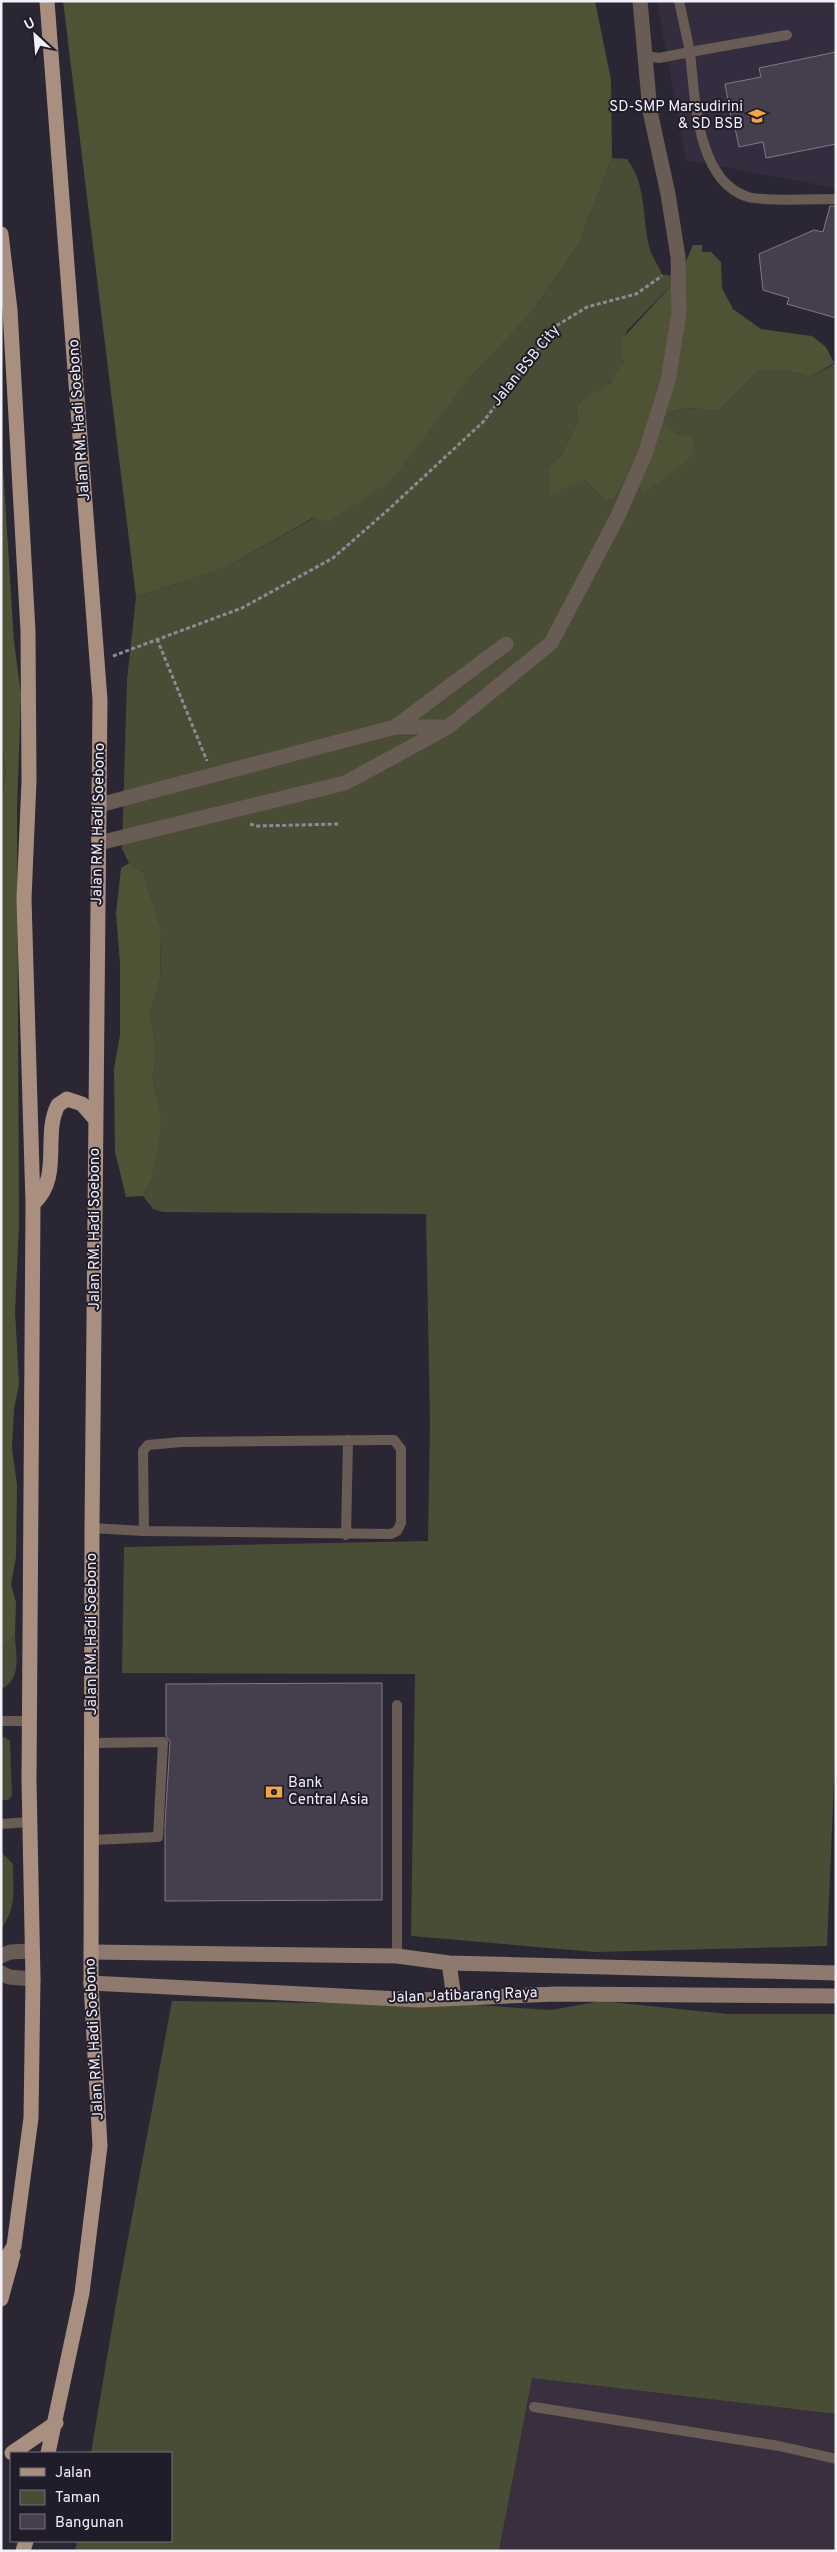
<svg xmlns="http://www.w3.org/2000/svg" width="837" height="2552" viewBox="0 0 837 2552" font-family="Overpass,sans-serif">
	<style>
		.industrial { fill: #392f3f }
		.built { fill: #342d40 }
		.green { fill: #494d36 }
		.forest { fill: #4e5335 }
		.building { fill: #453f4d; stroke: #7f7887 }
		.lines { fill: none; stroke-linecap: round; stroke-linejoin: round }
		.path { stroke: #8d8a95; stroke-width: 3; stroke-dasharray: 4 2.5; stroke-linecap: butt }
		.lane { stroke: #695c54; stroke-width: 10 }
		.street { stroke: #695c54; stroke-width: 15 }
		.secondary { stroke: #8d796d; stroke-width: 15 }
		.primary { stroke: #a98f7f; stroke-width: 15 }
		.labels { text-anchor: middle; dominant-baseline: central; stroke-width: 4; stroke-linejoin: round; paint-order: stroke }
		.poi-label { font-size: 15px; fill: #f1eff8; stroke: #211c29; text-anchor: end }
		.street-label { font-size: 15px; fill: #f1eff8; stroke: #211c29 }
	</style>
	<rect width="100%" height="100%" fill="#2a2633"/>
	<!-- industrial -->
	<path class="industrial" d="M532,2378L836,2414V2551H499Z"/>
	<!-- built -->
	<path class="built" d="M657,1H836V188L686,160Z"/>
	<!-- green -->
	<path class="green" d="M612,158L627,159C647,186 642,216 649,246C651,255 658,265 662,274L679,277L628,330C621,341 624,349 623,360C621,382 592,394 576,404L578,421L561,455L548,467L584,480L605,499L626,477L636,478L641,494L692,436L676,433L661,421C677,403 697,409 718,411L759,370H786L810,377L836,363V1733L827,1946L595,1952L411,1936L415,1674L122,1673L124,1547L428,1541L430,1422L426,1214L163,1212L153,1209L143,1196L152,1180L161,1114L153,1081L156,1046L149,1012L156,997L160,980L161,928L143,872L129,863L122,849L127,680L136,597L223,569L314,518L469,378L529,316L579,244Z
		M1,749C8,767 6,781 1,800Z
		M15,1636C16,1655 22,1680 1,1689V1646Z
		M5,1737L10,1741L12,1796L8,1800H2L1,1738Z
		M1,1852L13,1864C13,1889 17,1908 1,1929Z
		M172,2001L475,2005L551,2010L601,2001L728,2014H836V2414L532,2378L499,2551H75L77,2541H171V2453H91L117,2298Z"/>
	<!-- forest -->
	<path class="forest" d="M63,1H595L611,80L612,158L579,244L529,316L469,378L390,482L329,521L313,518L223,569L136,597Z
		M693,245H702V252H711L721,262L722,288L733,309L761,329L812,336L826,347L834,363L810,377L786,370H759L718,411C697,409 675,403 662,421L676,433L692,436L694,452L683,465L641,494L636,478L627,477L613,499H605L584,480L551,494L548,467L561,455L578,421L576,404L611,382L623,363V338L679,277Z
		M1,435L14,641L21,695L17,809L19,1225L15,1311L19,1384L14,1409L12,1448L17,1485L16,1557L11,1584L16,1602L15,1636L1,1646V800C6,781 8,767 1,749Z
		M129,863L143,872L161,928L160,980L156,997L149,1012L156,1046L153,1081L161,1114L160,1131L152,1180L143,1196L126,1197L115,1152L114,1069L120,1035V963L116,913L121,868Z"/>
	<!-- building -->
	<path class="building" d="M836,52V144L766,158L763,142L739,147L734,123H732L725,84L761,77L759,68Z
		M830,206H836V318L787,304L789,298L763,290L759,254L814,230L823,232Z
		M382,1683V1900L165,1901V1825L170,1742L166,1736V1684Z"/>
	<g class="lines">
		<!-- path -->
		<path class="path" d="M157,639L207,761
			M113,656L242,608L333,558L389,509L483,422L556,326L587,307L636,294L662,276
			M250,824L257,826L338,824"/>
		<!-- lane -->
		<path class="lane" d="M787,35L690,52C695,96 696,181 748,197C766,202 815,199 836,199
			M645,56L659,58L690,52L679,1
			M92,1528L144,1531L391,1534L397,1531L401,1523V1449L394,1440H384L181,1442L148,1445L143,1451L144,1531
			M346,1535L348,1440
			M397,1705V1956
			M1,1721H29
			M92,1743L163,1742L158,1837L92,1840
			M1,1824L30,1822
			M534,2407L779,2446L836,2459"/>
		<!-- street -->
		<path class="street" d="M395,727H444
			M99,805L395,727L506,644
			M99,843L345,783L448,727L551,643L618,516L645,454L668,381L679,313L678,257L668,194L650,111L640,1
			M1,1956L10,1952L32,1951
			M1,1973L9,1977L33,1979"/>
		<!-- secondary -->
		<path class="secondary" d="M91,1952L397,1956L449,1963L836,1973
			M449,1963L454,1998
			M91,1983L419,2000L556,1994L836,1996"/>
		<!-- primary -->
		<path class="primary" d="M47,1L100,700L92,1528L91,1983L100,2146L82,2293L48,2453
			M1,234L10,310L28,631L29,781L24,899L33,1204L29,1781L33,1979L31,2118L14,2246L1,2267
			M33,1204C63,1177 42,1136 58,1105L67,1099L82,1104L96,1120
			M1,2299L13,2255
			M12,2453L56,2423
			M23,2551L26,2541"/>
	</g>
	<!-- icons -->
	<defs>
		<g id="school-bare" transform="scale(1.35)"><path d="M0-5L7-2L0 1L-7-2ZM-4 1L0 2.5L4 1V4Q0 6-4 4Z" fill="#f2a541" stroke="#211c29" stroke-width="2.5" paint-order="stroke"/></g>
		<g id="bank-bare" transform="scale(1.35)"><path d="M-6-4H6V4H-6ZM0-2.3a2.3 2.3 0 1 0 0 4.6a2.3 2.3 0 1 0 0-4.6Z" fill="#f2a541" stroke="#211c29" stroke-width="2.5" paint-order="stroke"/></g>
	</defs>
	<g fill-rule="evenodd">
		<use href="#school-bare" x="757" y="116"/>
		<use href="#bank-bare" x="274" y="1792"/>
	</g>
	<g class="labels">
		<!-- poi labels -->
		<g class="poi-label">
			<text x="743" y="107">SD-SMP Marsudirini<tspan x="743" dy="17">&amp; SD BSB</tspan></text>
			<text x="288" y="1783" text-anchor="start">Bank<tspan x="288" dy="17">Central Asia</tspan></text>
		</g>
		<!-- street labels -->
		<g class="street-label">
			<text transform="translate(526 366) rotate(-51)">Jalan BSB City</text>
			<text transform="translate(80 420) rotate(-94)">Jalan RM. Hadi Soebono</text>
			<text transform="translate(99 824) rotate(-89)">Jalan RM. Hadi Soebono</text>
			<text transform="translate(95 1229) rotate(-90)">Jalan RM. Hadi Soebono</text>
			<text transform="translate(92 1634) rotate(-90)">Jalan RM. Hadi Soebono</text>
			<text transform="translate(463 1996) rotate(-2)">Jalan Jatibarang Raya</text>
			<text transform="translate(95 2039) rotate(-93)">Jalan RM. Hadi Soebono</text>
		</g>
	</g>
	<!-- border -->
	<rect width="837" height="2552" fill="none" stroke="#f1eff8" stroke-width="5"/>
	<!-- legend -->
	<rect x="10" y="2452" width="162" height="90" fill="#211c29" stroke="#74707c"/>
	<rect x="20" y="2468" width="25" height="8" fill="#a98f7f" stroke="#74707c"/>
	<text x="55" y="2477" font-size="15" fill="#f1eff8">Jalan</text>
	<rect x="20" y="2490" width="25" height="15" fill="#494d36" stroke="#74707c"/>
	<text x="55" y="2502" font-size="15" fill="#f1eff8">Taman</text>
	<rect x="20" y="2514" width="25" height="15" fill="#453f4d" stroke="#74707c"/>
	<text x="55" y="2527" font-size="15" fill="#f1eff8">Bangunan</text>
	<!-- north arrow -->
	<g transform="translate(35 35) rotate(334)" stroke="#211c29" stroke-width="4" paint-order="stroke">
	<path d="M0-4L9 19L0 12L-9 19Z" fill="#f1eff8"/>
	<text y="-8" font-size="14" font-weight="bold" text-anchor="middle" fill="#f1eff8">U</text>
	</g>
</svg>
